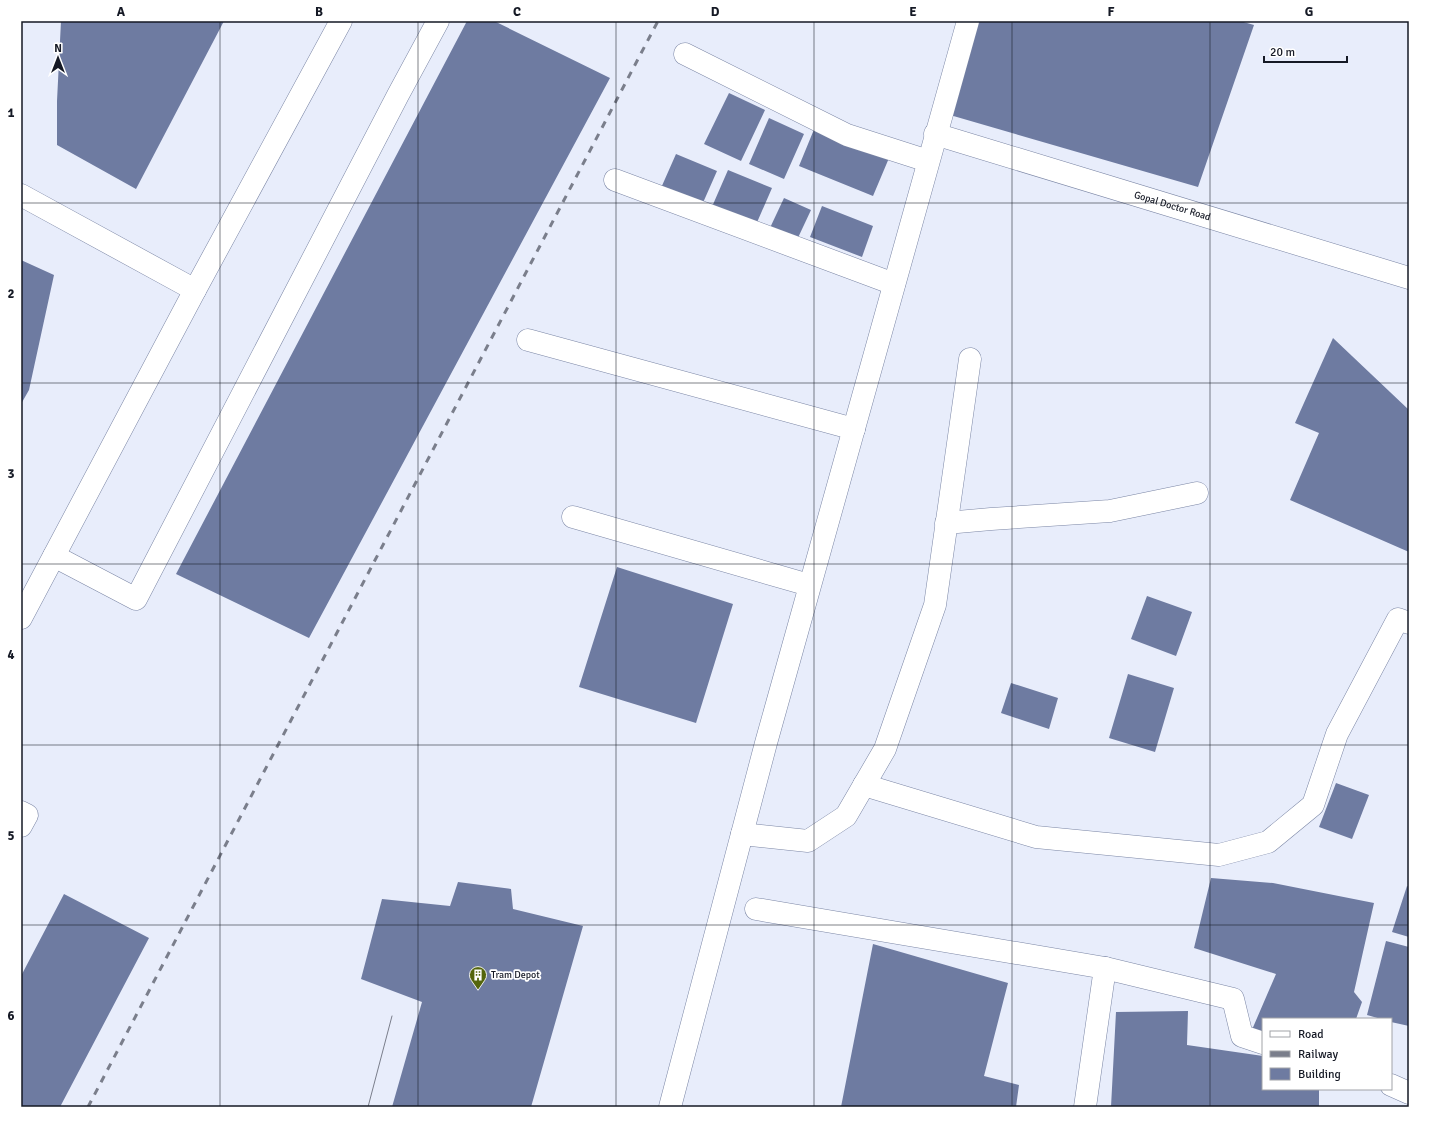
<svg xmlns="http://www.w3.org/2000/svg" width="1430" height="1128" viewBox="0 0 1430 1128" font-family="Signika,sans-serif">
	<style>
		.building { fill: #6e7ba1 }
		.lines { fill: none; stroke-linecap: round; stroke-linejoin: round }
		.minor-casing { stroke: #7b86a5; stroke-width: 23 }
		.minor { stroke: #fff; stroke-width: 22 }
		.tram { stroke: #7a7e8b; stroke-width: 1 }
		.rail { stroke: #7a7e8b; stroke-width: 3; stroke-dasharray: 7 7; stroke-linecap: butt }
		.grid { fill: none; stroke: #151925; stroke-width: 1; stroke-opacity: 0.55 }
		.labels { text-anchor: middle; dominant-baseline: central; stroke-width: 3.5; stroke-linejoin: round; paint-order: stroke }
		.street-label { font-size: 10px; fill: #151925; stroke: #fff }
		.poi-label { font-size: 10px; fill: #151925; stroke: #fff; text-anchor: start }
		.neatline { fill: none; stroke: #151925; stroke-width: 1.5 }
		.grid-label { font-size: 13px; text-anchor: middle; font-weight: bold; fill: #151925 }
	</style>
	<rect width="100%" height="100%" fill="#e8edfb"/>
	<!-- building -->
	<path class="building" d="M61,21H224L136,189L57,145V101Z
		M467,21H494L610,78L309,638L176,574Z
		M978,21H1240L1254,25L1198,187L950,115Z
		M729,93L765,110L741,161L704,144Z
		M769,118L804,134L784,179L749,164Z
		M815,127L889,158L873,196L799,166Z
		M676,154L717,171L702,205L661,188Z
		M728,170L772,188L755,227L711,209Z
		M784,198L811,210L796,242L769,230Z
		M822,206L873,226L862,257L810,237Z
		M21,260L54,275L29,390L21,404Z
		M1333,338L1409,410V552L1290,500L1319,433L1295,423Z
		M617,567L733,604L696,723L579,687Z
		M1147,596L1192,612L1176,656L1131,639Z
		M1128,674L1174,688L1155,752L1109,738Z
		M1011,683L1058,698L1049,729L1001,713Z
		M1336,783L1369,795L1352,839L1319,827Z
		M1211,878L1273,883L1374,903L1354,992L1362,1002L1356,1019H1263V1035L1251,1032L1276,974L1194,948Z
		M458,882L511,889L513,909L583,926L531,1107H392L422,1002L361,979L382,899L450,906Z
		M1407,886L1409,887V937L1392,932Z
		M64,894L149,938L60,1107H21V976Z
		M1386,941L1409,947V1026L1391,1022V1019H1381L1367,1015Z
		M873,944L1008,983L984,1076L1019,1085L1016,1107H841Z
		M1188,1011L1187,1045L1263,1056V1089H1319V1107H1111L1116,1012Z"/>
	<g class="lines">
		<!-- minor casing -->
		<g class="minor-casing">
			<g id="minor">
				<path d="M685,54L847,135L928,161"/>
				<path id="s1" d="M935,134L1409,278"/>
				<path d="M615,180L894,284"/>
				<path d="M21,195L195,290"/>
				<path d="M528,340L854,429"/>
				<path d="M573,517L809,585"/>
				<path d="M946,523L991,519L1110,511L1197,493"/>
				<path d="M54,556L136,599L398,95L438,21"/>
				<path d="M21,618L195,290L341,21"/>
				<path d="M864,785L1036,837L1219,855L1268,842L1313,805L1337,734L1398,619L1409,623"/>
				<path d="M21,812L27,815L21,826"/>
				<path d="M742,834L808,841L846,816L885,749L935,605L970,359"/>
				<path d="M756,909L1105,968L1233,999L1242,1036L1263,1043"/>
				<path d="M1391,1085L1409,1093"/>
				<path d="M670,1107L766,743L968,21"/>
				<path d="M1085,1107L1105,968"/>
			</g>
		</g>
		<!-- minor -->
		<use href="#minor" class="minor"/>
		<!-- tram -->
		<path class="tram" d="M368,1107L392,1016"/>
		<!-- rail -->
		<path class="rail" d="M88,1107L658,21"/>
	</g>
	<!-- grid -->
	<path class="grid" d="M220,21V1107M418,21V1107M616,21V1107M814,21V1107M1012,21V1107M1210,21V1107M21,203H1409M21,383H1409M21,564H1409M21,745H1409M21,925H1409"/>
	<!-- icons -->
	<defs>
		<g id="building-pin" transform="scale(0.9)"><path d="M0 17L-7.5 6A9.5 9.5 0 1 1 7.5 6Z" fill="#54650c" stroke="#fff"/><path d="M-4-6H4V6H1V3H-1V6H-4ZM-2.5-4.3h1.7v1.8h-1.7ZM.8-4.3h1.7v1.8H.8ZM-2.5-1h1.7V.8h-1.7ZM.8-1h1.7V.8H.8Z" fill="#fff"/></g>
	</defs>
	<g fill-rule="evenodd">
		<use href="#building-pin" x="478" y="975"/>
	</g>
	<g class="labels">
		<!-- street labels -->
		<g class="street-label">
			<text stroke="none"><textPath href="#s1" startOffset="248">Gopal Doctor Road</textPath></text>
		</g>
		<!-- poi labels -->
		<g class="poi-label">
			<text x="491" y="975">Tram Depot</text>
		</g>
	</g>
	<!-- border -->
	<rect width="1430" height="1128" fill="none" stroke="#ffffff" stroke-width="44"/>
	<!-- legend -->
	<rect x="1262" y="1018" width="130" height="72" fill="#ffffff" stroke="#a1a3a8"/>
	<rect x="1270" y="1031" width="20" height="6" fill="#ffffff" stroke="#a1a3a8"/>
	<text x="1298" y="1038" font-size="12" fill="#151925">Road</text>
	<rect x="1270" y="1051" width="20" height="6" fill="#7a7e8b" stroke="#a1a3a8"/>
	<text x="1298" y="1058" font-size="12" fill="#151925">Railway</text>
	<rect x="1270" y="1068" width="20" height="12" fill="#6e7ba1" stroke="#a1a3a8"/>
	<text x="1298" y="1078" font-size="12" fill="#151925">Building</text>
	<!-- north arrow -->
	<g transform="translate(58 58)" stroke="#ffffff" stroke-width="3" paint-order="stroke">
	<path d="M0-3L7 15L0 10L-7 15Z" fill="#151925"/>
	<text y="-6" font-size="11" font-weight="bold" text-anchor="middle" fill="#151925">N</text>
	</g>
	<!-- scale -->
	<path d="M1264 56v6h83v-6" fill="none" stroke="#151925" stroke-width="2"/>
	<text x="1270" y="56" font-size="12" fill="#151925" stroke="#ffffff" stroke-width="3" paint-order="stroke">20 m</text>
	<rect x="22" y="22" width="1386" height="1084" class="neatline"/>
	<g class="grid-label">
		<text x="121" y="16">A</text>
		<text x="319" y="16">B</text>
		<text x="517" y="16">C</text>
		<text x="715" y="16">D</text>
		<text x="913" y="16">E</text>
		<text x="1111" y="16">F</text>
		<text x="1309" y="16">G</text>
		<text x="11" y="117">1</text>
		<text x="11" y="298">2</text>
		<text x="11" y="478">3</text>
		<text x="11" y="659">4</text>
		<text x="11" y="840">5</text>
		<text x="11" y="1020">6</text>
	</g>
</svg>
